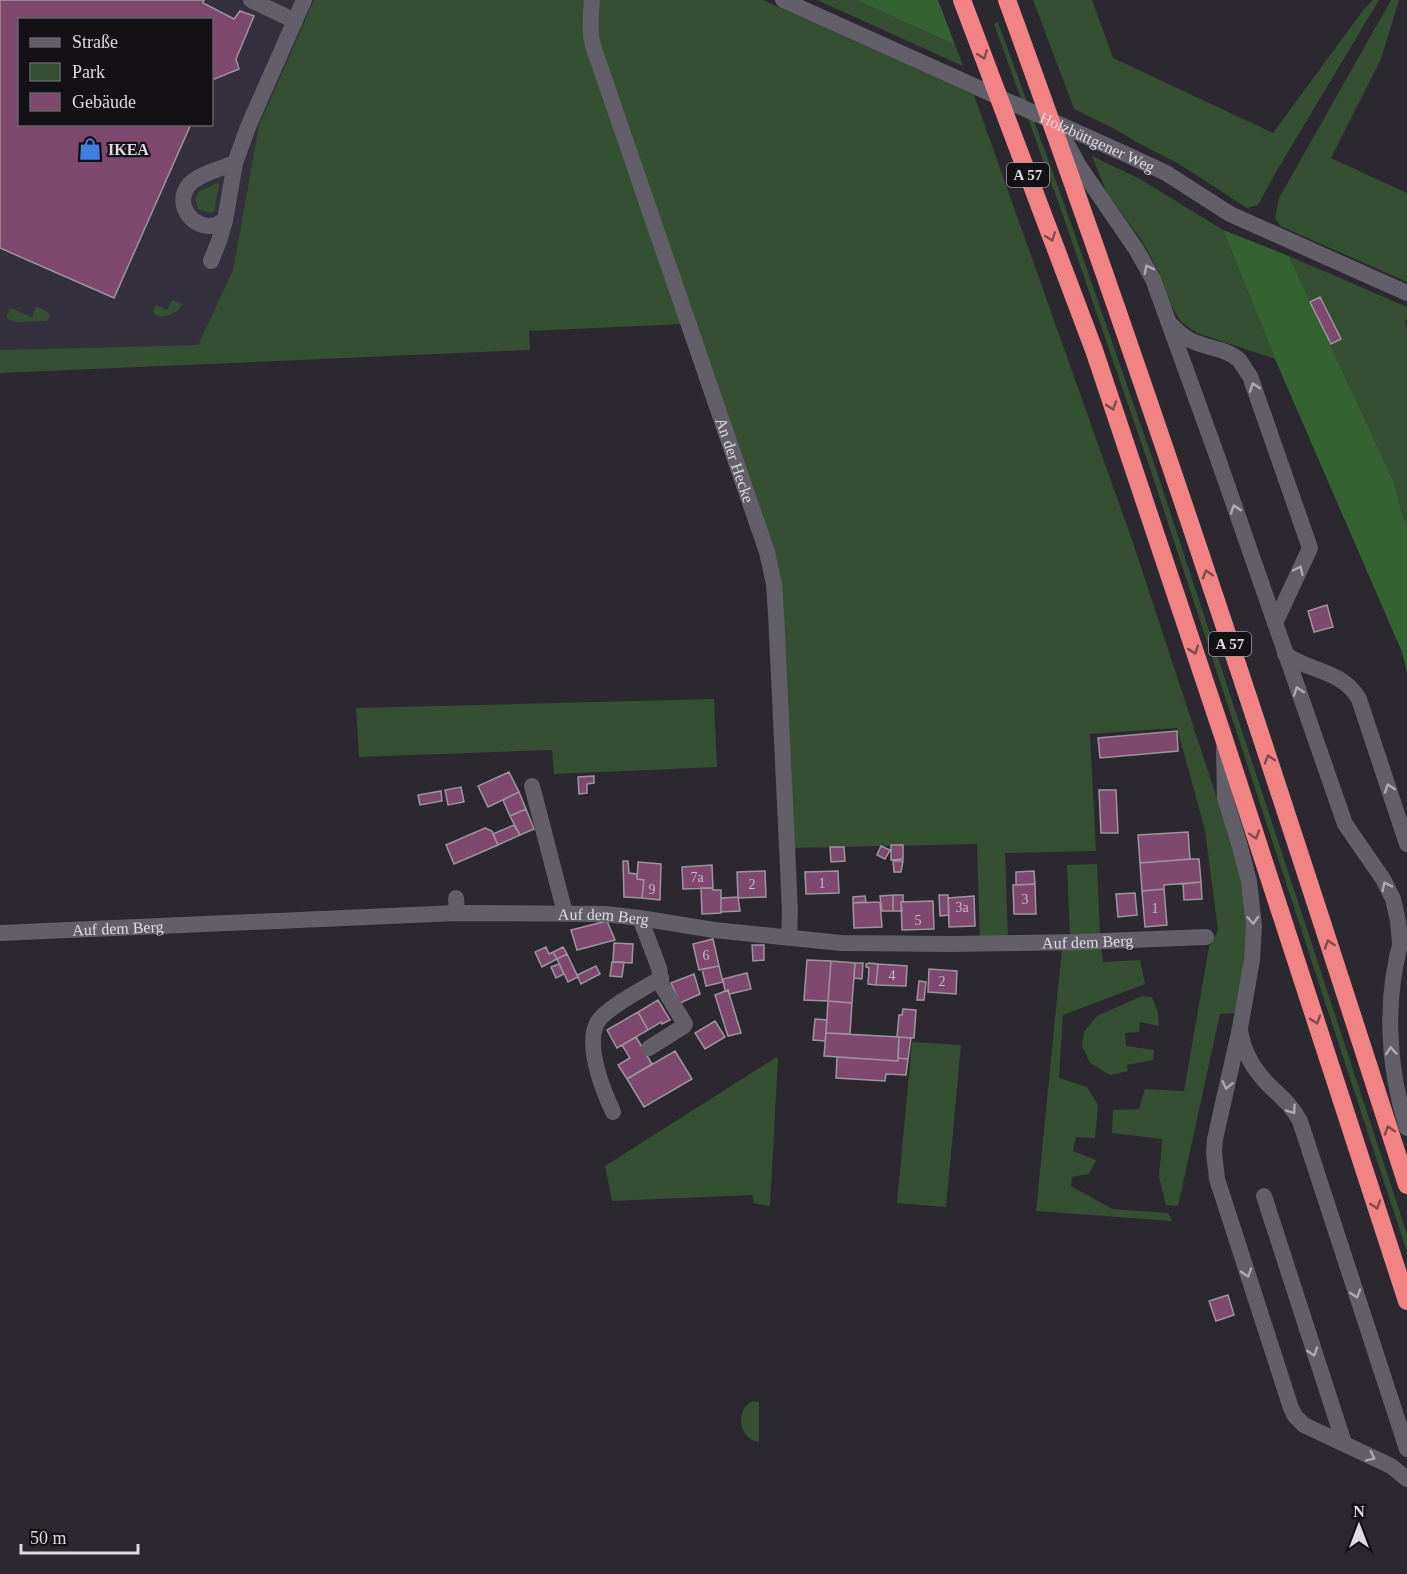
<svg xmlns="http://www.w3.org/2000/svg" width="1407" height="1574" viewBox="0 0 1407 1574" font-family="'Times New Roman',serif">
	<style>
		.built { fill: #35303d; fill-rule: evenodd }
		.green { fill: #354f33 }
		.forest { fill: #356231 }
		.building { fill: #7e486f; stroke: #9e959b; stroke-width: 1.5 }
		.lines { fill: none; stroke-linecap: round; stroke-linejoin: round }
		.minor { stroke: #625f68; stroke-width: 16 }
		.highway { stroke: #f18384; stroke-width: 18 }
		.oneway { stroke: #824a4c }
		.oneway2 { stroke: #acaab1 }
		.labels { text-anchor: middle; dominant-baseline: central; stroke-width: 4.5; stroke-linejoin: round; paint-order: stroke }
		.number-label { font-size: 14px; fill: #c5b7c4 }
		.shield { fill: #131115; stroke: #a09fa4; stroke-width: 1.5 }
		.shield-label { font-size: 15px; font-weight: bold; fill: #dddce1 }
		.street-label { font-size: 16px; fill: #dddce1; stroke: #131115 }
		.poi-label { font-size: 16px; font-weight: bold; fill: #dddce1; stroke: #131115; text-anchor: start }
	</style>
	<rect width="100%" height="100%" fill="#2b2830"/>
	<!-- built -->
	<path class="built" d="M0,0H314L259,125L233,270L198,345L0,350ZM20,20H212V124H20Z"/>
	<!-- green -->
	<path class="green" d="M314,0H587L683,324L529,331L530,350L0,373V350L198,345L233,270L259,125Z
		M598,0H763L974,95L1132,540L1238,862C1242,884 1246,905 1246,928C1246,956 1240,985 1236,1013L1220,1014L1178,1206L1166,1205L1159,1177L1162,1139L1112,1133L1113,1110L1139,1109L1145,1089L1184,1091L1209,947L1218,930L1205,830L1177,728L1090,734L1096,851L1005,853L1008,939H980L977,844L793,848L781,580L595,30Z
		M817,0H856L955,45L963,66Z
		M1033,0H1092L1113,58L1273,133L1364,9L1373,0H1379L1276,172L1258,205L1247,208L1179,164L1136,142L1117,130L1074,109Z
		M1391,0H1399L1381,59L1331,158L1407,193V282L1280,226L1275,218L1279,198Z
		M998,22L1065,206L1156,469L1407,1234V1252L1151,471L1060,207L994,24Z
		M1092,156L1140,179L1223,230L1275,359L1197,333L1181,322L1172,307L1159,272L1142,241L1107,193Z
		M215,184L217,183L219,185L214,212L210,213L198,209L195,199L198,192Z
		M1289,256L1407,307V320H1405L1407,333V525L1404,520L1394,482Z
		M172,300L182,304C177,314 166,319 155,315L153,311L156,305L167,310Z
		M36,306L48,312L50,315L49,319L46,321L15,322L6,318L10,308L32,317Z
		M714,699L717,767L554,774L552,750L359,757L356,708Z
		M1097,864L1100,935L1070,936L1067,865Z
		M1101,947L1103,962L1140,960L1145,984L1063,1015L1059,1078L1087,1087L1098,1105L1095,1138L1076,1137L1073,1151L1096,1160L1089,1174L1072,1177L1071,1186L1112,1209L1168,1213L1172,1221L1036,1211L1062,948Z
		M1142,996L1152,997L1158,1013L1159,1026L1140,1022L1139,1032L1125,1033L1126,1046L1154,1050L1153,1060L1127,1065L1128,1071L1110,1075L1090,1063L1082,1046L1084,1032L1097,1016Z
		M912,1042L961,1045L946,1207L897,1203Z
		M775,1058H778L770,1206L753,1203V1195L612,1201L605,1166Z
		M753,1401L759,1402V1442C743,1440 736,1421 745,1407C747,1404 750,1403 753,1401Z"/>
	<!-- forest -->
	<path class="forest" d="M856,0H938L955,45Z
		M1223,230L1289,256L1394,482L1404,520L1407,525V672L1402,652L1275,359Z"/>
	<!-- building -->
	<path class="building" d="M0,0H204L203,3L234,19L240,11L254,16L236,59L239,69L212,80V20H20V124H191L114,298L0,248Z
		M1320,297L1341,339L1331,344L1310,302Z
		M1327,605L1333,627L1314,632L1308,611Z
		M1177,731L1178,751L1100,758L1098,738Z
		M509,772L519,792L488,807L478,786Z
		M594,776V783L587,784V793L579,794L578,777Z
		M461,787L464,802L448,805L445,790Z
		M1099,790H1116L1118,833H1101Z
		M441,791L442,801L420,805L418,795Z
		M519,792L526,809L510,816L503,800Z
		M526,809L534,829L520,835L510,816Z
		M514,825L520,835L498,845L493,834Z
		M485,828L492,831L498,845L454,864L446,845Z
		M1188,832L1190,859L1140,863L1138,835Z
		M891,845H903V859L891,860Z
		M881,846L890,850L885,859L877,855Z
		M830,847H844L845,861L831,862Z
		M1190,859H1199L1201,882L1164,885V889L1142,891L1140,863Z
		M623,861H628L629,873L637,874V879L644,880L642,898L624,897Z
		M893,861H903L901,872H894Z
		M638,862L661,864L660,900L642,898L644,880L637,879Z
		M712,865L713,888L683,889L682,867Z
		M765,871L766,897L738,898L737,872Z
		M838,871L839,893L806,894L805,872Z
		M1034,871L1035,884L1016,885V872Z
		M1201,882L1202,899L1184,900L1183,884Z
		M1035,884L1036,914H1014L1013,885Z
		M701,888H713V890H721V913L702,914Z
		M1164,889L1167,925L1145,927L1142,891Z
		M1135,893L1137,915L1118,917L1116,894Z
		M893,895H903V902H901L902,911H893Z
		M893,895V911H882L880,896Z
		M939,895H948L949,915L940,916Z
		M865,896L866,902L853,903V897Z
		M974,896L975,926L949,927L948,898Z
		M738,897L740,911L721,912V898Z
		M933,901L934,929L902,930L901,902Z
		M880,902L882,927L854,928L853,903Z
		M607,921L615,940L577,950L571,930Z
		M713,939L719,966L699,970L693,944Z
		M614,943L633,944L632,963L613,962Z
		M752,945H764V960L753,961Z
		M546,947L549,954L553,952L557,959L542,967L535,952Z
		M563,947L567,954L557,959L553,952Z
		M567,954L578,977L568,982L557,959Z
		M807,960L831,961L828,1001L804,1000Z
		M831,961L855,963L852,1003L828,1001Z
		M612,962H624L622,977L610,976Z
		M855,963H863L862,979L854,978Z
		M869,963L878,964L876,985L868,984L869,968L866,967V964Z
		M559,964L564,974L556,978L551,967Z
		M878,964L907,966L906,986L876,985Z
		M596,966L600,974L581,984L577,975Z
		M719,966L723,982L706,986L702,969Z
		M929,969L957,971L956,994L928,992Z
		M747,973L751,989L729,994L728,990L725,991L723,979Z
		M694,974L700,994L680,1003L671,983Z
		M919,981L926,982L924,1000H917Z
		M728,990L741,1033L728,1036L715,995Z
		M658,1000L670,1020L662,1024L661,1022L648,1030L638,1012Z
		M828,1001L852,1003L850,1034L826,1033Z
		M903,1009L916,1010L914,1038L897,1037L899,1015H902Z
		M638,1012L648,1030L617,1048L607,1030Z
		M815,1019L827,1020L825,1041L813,1040Z
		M715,1021L725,1037L705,1049L695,1033Z
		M826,1033L899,1037L898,1061L824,1056Z
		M636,1037L652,1064L627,1079L618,1065L630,1058L622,1045Z
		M899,1037L911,1038L908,1059L898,1058Z
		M675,1051L692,1079L644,1107L627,1079Z
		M837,1057L898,1061V1058L908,1059L906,1075L886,1074L885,1081L836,1078Z
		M1228,1295L1234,1315L1216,1321L1209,1301Z"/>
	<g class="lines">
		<!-- minor -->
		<g class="minor">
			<path d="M251,0L295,21"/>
			<path id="s1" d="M592,0C591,16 589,30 593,46L767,552L774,584L776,613L790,911L789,938"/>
			<path id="s2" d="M783,0L1132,157L1166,173L1230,214L1407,293"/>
			<path d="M1061,133L1079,166L1136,249L1153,279L1217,456L1345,824L1383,879L1393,899L1398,921L1400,942"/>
			<path d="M235,163C222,168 196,175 188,186C174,206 194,231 216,225C219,224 222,221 225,220L235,163L248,127L304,0"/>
			<path d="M211,261L219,241L225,220"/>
			<path d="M1171,325C1177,331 1182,336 1190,340C1205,348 1226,348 1239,360C1243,365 1246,371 1250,376L1310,548L1275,623"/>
			<path d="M1285,654C1311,673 1341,669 1359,699L1407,844"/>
			<path d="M1224,749L1225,798L1239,843L1249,881L1254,926L1252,960L1240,1028L1215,1139L1214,1152L1217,1179L1291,1408L1295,1416L1304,1425L1391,1466L1407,1479"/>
			<path d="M532,786L565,913"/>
			<path d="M456,898L457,913"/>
			<path d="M640,918L659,968L662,986L685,1024L684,1026L649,1048"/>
			<path id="s3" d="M0,933L457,913L605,914L640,918L714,930L841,943L949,944L1079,942L1206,937"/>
			<path d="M1403,934C1384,997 1387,1066 1407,1128"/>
			<path d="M1240,1031C1243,1048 1249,1062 1260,1075C1274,1093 1288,1099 1300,1121L1407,1449"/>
			<path d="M613,1112C603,1090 585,1047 597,1023C604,1009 646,987 661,978"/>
			<path d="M1264,1196L1344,1443"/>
		</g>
		<!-- highway -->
		<path class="highway" d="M962,0L1094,350L1224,739L1407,1301
			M1007,0C1150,392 1279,788 1407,1185"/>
	</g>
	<!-- one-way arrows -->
	<defs><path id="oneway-chevron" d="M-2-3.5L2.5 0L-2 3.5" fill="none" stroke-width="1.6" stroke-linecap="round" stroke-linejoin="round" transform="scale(1.5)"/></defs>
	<g class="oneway">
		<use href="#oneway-chevron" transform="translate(983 55) rotate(69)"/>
		<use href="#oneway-chevron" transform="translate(1051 237) rotate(69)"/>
		<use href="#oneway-chevron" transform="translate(1112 406) rotate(71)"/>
		<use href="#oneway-chevron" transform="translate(1207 574) rotate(-108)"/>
		<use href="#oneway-chevron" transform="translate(1194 650) rotate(71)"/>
		<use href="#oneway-chevron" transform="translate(1269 759) rotate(-108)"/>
		<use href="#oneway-chevron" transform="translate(1255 835) rotate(72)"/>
		<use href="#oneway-chevron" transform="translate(1329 944) rotate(-108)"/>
		<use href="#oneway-chevron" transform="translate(1316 1020) rotate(72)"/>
		<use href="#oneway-chevron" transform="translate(1389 1130) rotate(-108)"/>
		<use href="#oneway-chevron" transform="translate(1376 1205) rotate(72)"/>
	</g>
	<g class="oneway2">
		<use href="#oneway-chevron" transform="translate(1148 269) rotate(-118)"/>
		<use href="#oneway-chevron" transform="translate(1254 387) rotate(-109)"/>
		<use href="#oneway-chevron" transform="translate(1235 509) rotate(-109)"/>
		<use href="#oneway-chevron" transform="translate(1299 570) rotate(-65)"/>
		<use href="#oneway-chevron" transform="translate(1298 691) rotate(-109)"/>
		<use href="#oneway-chevron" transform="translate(1389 788) rotate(-108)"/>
		<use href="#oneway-chevron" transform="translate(1386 886) rotate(-116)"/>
		<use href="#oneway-chevron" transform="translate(1253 920) rotate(87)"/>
		<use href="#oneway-chevron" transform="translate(1391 1051) rotate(-94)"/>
		<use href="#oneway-chevron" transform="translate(1227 1085) rotate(102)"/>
		<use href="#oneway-chevron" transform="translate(1292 1110) rotate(56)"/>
		<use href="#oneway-chevron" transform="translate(1247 1273) rotate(72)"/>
		<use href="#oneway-chevron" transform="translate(1356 1294) rotate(72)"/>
		<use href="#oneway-chevron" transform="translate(1313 1352) rotate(72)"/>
		<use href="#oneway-chevron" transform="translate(1371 1457) rotate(26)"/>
	</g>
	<!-- icons -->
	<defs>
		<g id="shop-bare" transform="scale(1.8)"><path d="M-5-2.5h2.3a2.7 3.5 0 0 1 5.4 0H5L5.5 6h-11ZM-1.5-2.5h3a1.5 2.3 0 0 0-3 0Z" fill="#3f7fe0" stroke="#131115" stroke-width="2.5" paint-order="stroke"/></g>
	</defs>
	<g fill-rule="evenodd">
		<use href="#shop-bare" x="90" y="149"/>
	</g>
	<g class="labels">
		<!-- number labels -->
		<g class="number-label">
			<text x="697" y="877">7a</text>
			<text x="822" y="883">1</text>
			<text x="752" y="884">2</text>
			<text x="652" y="889">9</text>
			<text x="1025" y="899">3</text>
			<text x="962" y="907">3a</text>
			<text x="1155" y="908">1</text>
			<text x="918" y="920">5</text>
			<text x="706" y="955">6</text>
			<text x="892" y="975">4</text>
			<text x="942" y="981">2</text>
		</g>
		<!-- shield labels -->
		<g class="shield">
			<rect x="1007" y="163" width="42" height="24" rx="4.5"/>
			<rect x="1209" y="632" width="42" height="24" rx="4.5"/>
		</g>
		<g class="shield-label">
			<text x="1028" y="175">A 57</text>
			<text x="1230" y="644">A 57</text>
		</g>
		<!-- street labels -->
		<g class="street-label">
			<text stroke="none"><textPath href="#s2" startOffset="345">Holzbüttgener Weg</textPath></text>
			<text stroke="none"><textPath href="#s1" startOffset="484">An der Hecke</textPath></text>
			<text stroke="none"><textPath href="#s3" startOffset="604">Auf dem Berg</textPath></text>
			<text stroke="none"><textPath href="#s3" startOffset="118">Auf dem Berg</textPath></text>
			<text stroke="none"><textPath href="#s3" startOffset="1090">Auf dem Berg</textPath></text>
		</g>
		<!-- poi labels -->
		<g class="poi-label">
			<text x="108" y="149">IKEA</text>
		</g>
	</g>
	<!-- legend -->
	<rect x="18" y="18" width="195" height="108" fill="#131115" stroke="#646267" stroke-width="1.5"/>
	<rect x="30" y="38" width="30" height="9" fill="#625f68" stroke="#646267" stroke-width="1.5"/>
	<text x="72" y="48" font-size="18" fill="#dddce1">Straße</text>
	<rect x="30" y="63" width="30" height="18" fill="#354f33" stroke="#646267" stroke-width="1.5"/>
	<text x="72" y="78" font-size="18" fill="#dddce1">Park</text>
	<rect x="30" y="93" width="30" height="18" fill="#7e486f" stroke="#646267" stroke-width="1.5"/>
	<text x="72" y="108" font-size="18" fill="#dddce1">Gebäude</text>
	<!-- north arrow -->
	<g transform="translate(1359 1526)" stroke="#131115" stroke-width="4.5" paint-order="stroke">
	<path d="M0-4.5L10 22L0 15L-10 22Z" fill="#dddce1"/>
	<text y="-9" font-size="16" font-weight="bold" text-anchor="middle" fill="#dddce1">N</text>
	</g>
	<!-- scale -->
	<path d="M21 1544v9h117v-9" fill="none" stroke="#dddce1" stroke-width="3"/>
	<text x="30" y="1544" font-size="18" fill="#dddce1" stroke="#131115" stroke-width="4.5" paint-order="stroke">50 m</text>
</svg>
